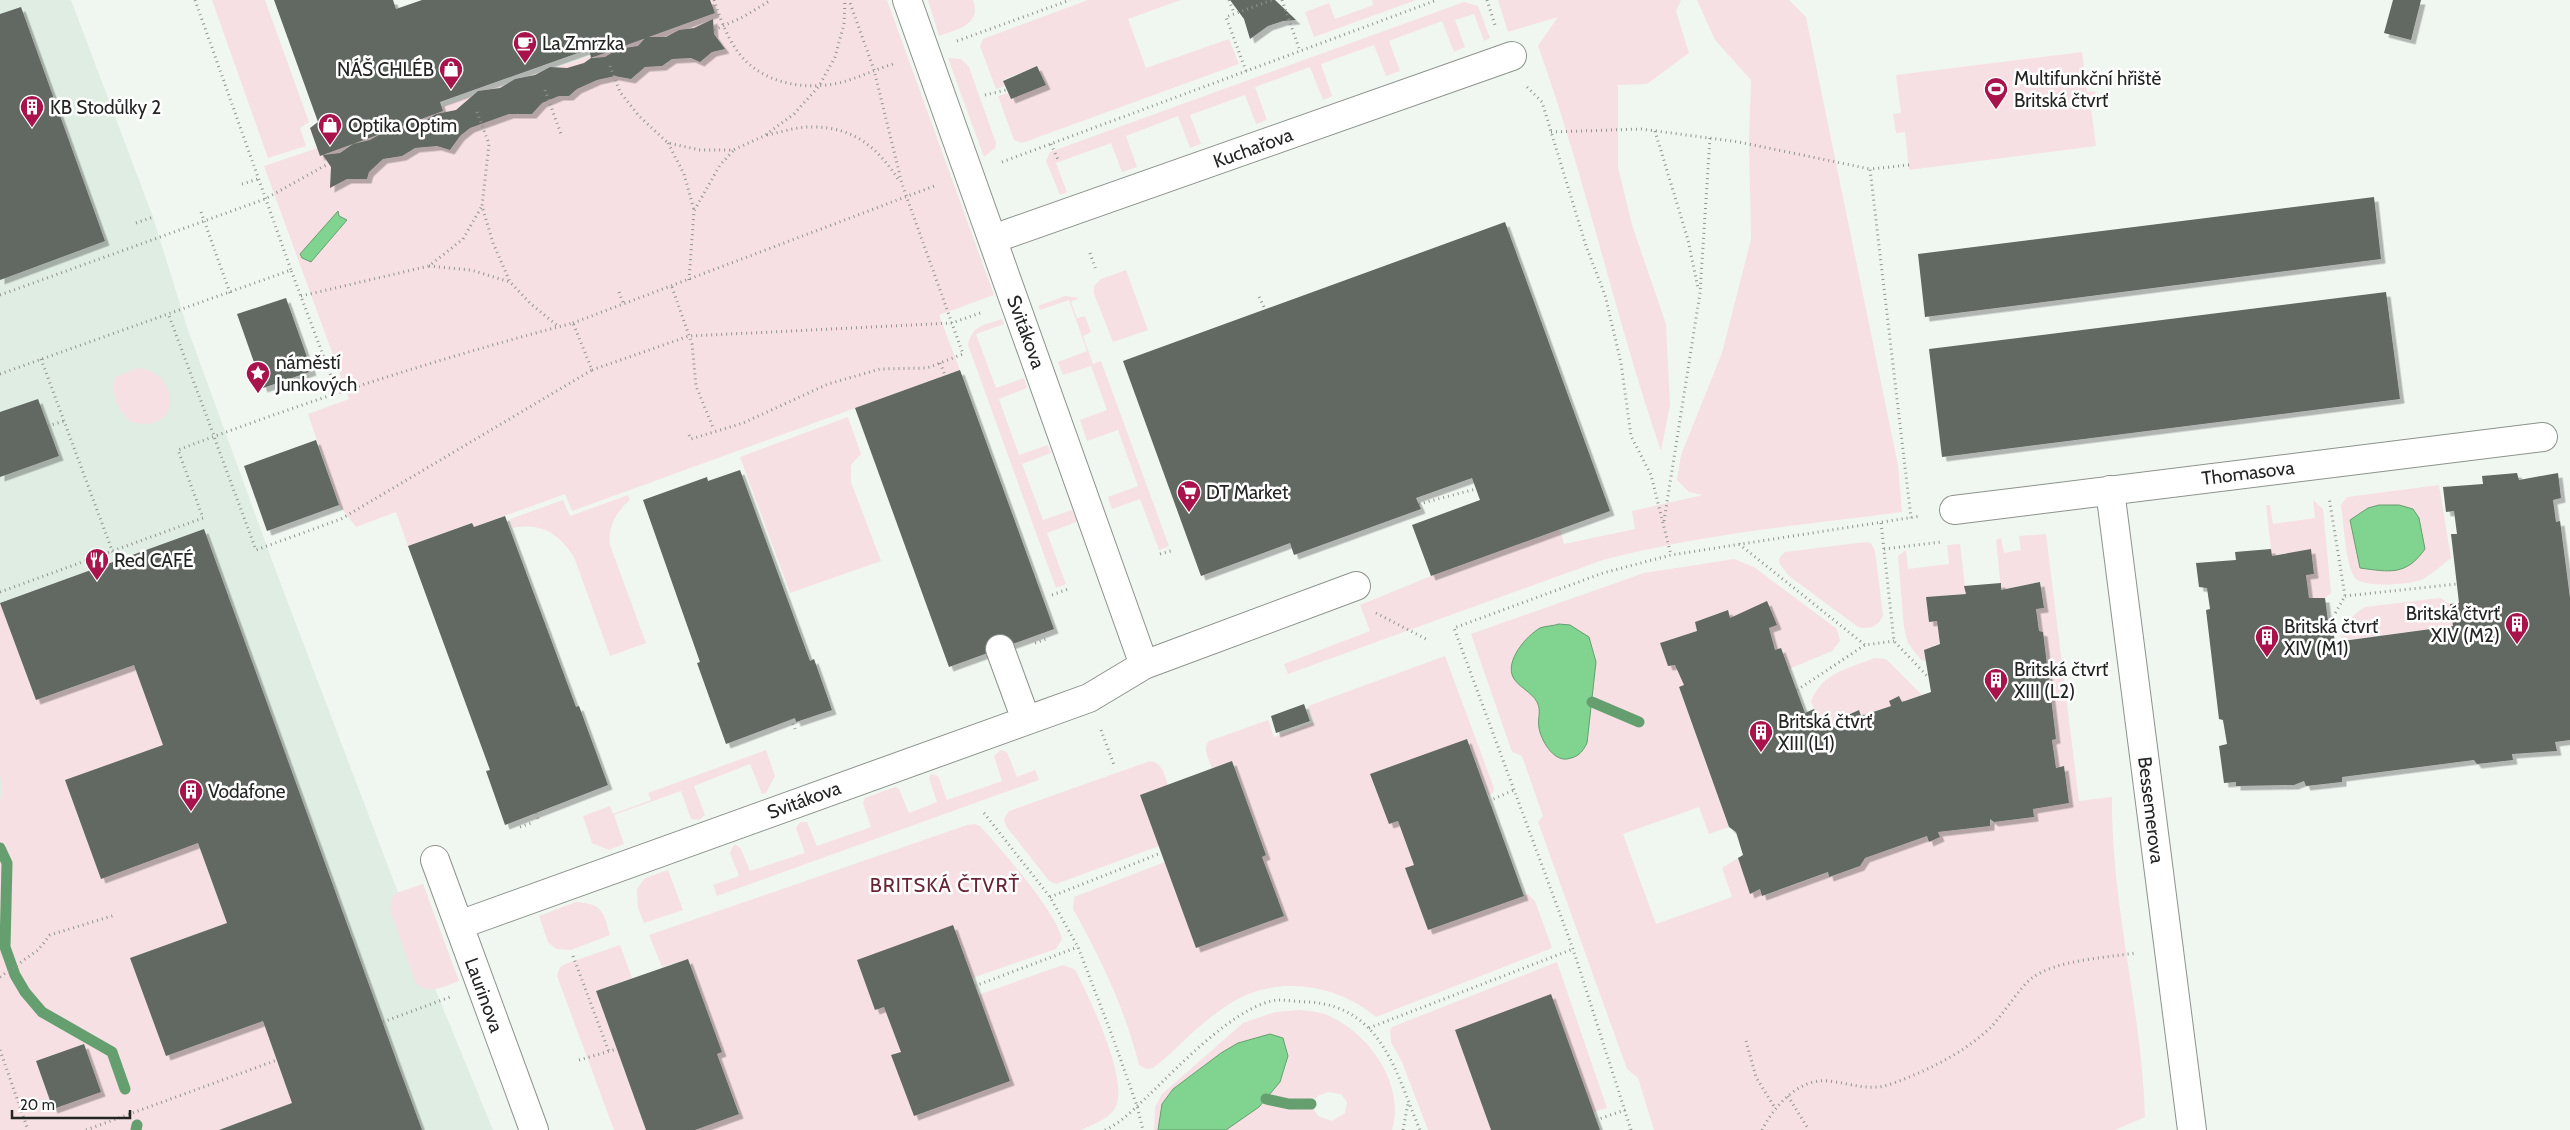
<svg xmlns="http://www.w3.org/2000/svg" width="2570" height="1130" viewBox="0 0 2570 1130" font-family="Cabin,sans-serif">
	<style>
		.built { fill: #e0ede2 }
		.green { fill: #f6e0e3; fill-rule: evenodd }
		.water { fill: #81d390; stroke: #659f6f }
		.lines { fill: none; stroke-linecap: round; stroke-linejoin: round }
		.stream { stroke: #659f6f; stroke-width: 11 }
		.building { fill: #626762; filter: url(#shadow) }
		.minor-casing { stroke: #8c928c; stroke-width: 30 }
		.path { stroke: #919591; stroke-width: 3; stroke-dasharray: 1 4; stroke-linecap: butt }
		.minor { stroke: #fff; stroke-width: 28 }
		.labels { text-anchor: middle; dominant-baseline: central; stroke-width: 5; stroke-linejoin: round; paint-order: stroke }
		.poi-label { font-size: 19px; fill: #232523; stroke: #fff; text-anchor: start }
		.street-label { font-size: 19px; fill: #232523; stroke: #fff }
		.neighbourhood-label { font-size: 20px; letter-spacing: 1px; fill: #682335; stroke: #fff }
	</style>
	<defs>
		<filter id="shadow"><feDropShadow dx="4.5" dy="4.5" stdDeviation="0" flood-color="#0004"/></filter>
	</defs>
	<rect width="100%" height="100%" fill="#f0f7f1"/>
	<!-- built -->
	<path class="built" d="M0,0H71L153,217L187,327L277,574L429,974L493,1130H0Z"/>
	<!-- green -->
	<path class="green" d="M212,0H265L309,122L300,128L306,146L268,158Z
		M704,0H887L994,295L939,315L960,370L572,511L565,494L474,527L472,523L408,546L396,512L356,527L339,505L308,414L349,399L264,166L659,33ZM338,212L339,216L347,220L311,262L302,258Z
		M928,0H973C982,25 957,29 939,36Z
		M1088,0H1181L1128,19L1146,68L1229,39L1239,64L1022,143L1014,140L998,96L1008,93L1011,99L1046,84L1037,66L1003,80L1005,86L996,89L980,46L983,39Z
		M1372,0H1416L1314,37L1305,12L1329,3L1335,19L1373,5Z
		M1498,0H1681L1676,11L1689,53L1647,84L1618,85V167L1632,225L1666,324L1670,405L1661,451C1615,317 1586,179 1538,46L1558,17L1508,32Z
		M1697,0H1789L1806,17L1898,465L1902,512C1801,525 1701,534 1603,560L1288,674L1284,664L1370,631L1360,605L1431,576L1560,529L1564,544L1635,529L1632,511L1703,495L1689,492L1677,480L1681,455L1722,353L1751,239L1749,140L1751,80L1715,40Z
		M1464,2L1478,6L1490,38L1484,41L1474,14L1455,20L1465,47L1454,52L1442,21L1389,41L1400,71L1386,76L1374,45L1321,64L1332,96L1323,100L1310,67L1255,87L1267,120L1256,124L1245,95L1190,115L1201,144L1190,148L1178,116L1126,136L1137,167L1122,172L1111,143L1056,163L1067,192L1060,195L1046,161L1050,152Z
		M2082,52L2087,92L2095,91L2098,107L2091,108L2096,146L1909,170L1905,132L1896,133L1893,114L1901,113L1896,75Z
		M948,58L961,59L969,67L996,143L995,148L984,157Z
		M1126,270L1148,330L1113,342L1094,294V286L1101,279Z
		M1065,296L1079,298L1071,302L1077,318L1085,316L1091,332L1083,336L1093,364L1101,361L1169,546L1159,550L1140,499L1112,509L1108,497L1138,486L1118,430L1087,441L1080,420L1107,410L1091,366L1063,375L1058,362L1087,351L1069,300L1040,310L1038,306Z
		M1002,319L1004,324L976,334L996,388L1024,378L1027,388L999,399L1019,455L1048,445L1051,453L1022,464L1043,520L1072,510L1077,522L1047,533L1066,584L1056,588L968,345C972,325 985,325 1002,319Z
		M139,368C182,374 182,435 131,422C119,409 109,395 115,377Z
		M848,417L861,454L851,465V482L881,561L790,593L740,457Z
		M2439,485L2451,558C2442,565 2433,573 2423,579C2411,585 2363,588 2355,578C2345,563 2344,524 2341,505L2347,497Z
		M628,495L630,500C616,512 608,526 610,545L646,643L610,656L574,557C559,534 542,522 513,528L510,519L563,500L570,516Z
		M2313,500L2323,509L2331,593L2325,598H2309L2306,575L2314,573L2311,549L2272,556L2271,549L2266,505H2270L2273,524L2315,518Z
		M2046,534L2079,801L2112,797C2111,905 2142,1010 2145,1117L2115,1130H1654L1638,1078L1627,1069L1538,822L1543,816L1522,756L1512,752L1471,634L1644,573L1734,559L1754,567L1837,629L1840,641L1832,651L1789,669L1781,648L1775,650L1769,628L1776,625L1730,618L1727,610L1695,622L1697,631L1660,643L1668,666L1675,665L1684,685L1679,688L1729,827L1709,834L1699,807L1623,834L1656,924L1732,897L1722,868L1738,858L1750,893L1760,889L1763,896L1827,873L1829,877L1860,866L1865,858L1927,836L1929,842L1940,837L1938,832L1990,826L1994,822L2034,817L2033,809L2069,803L2064,766L2056,768L2052,740L2056,739L2043,632L2039,631L2036,609L2044,608L2041,582L2001,590L1996,540L2001,538L2004,553L2021,550L2019,536Z
		M1865,542L1871,543L1875,551L1883,615C1879,626 1870,630 1858,627L1789,576L1779,563L1780,557L1785,552Z
		M1960,544L1966,594L1926,597L1929,622L1937,621L1940,644L1934,645L1936,663L1921,660L1908,643L1904,628L1898,556L1906,550L1908,569L1949,564L1947,545Z
		M2440,598L2450,604L2453,626L2339,641C2346,626 2350,615 2365,607Z
		M0,603L36,700L134,665L163,745L65,781L101,878L198,843L227,923L130,958L166,1056L263,1021L292,1103L218,1130H0V802L2,792L0,772ZM84,1044L101,1092L53,1109L36,1062Z
		M1445,656L1494,788L1493,793L1488,795L1467,739L1370,775L1389,824L1398,821L1414,865L1405,869L1428,930L1528,894L1535,901L1552,948L1376,1017C1338,985 1281,975 1236,1000C1223,1007 1210,1018 1199,1027C1183,1040 1170,1056 1153,1068L1146,1069L1139,1065C1125,1009 1101,959 1073,909L1074,897L1165,862L1196,948L1283,916L1262,857L1266,854L1232,761L1212,769C1209,759 1202,749 1209,741L1268,720L1274,737L1314,722L1308,706Z
		M1874,658L1886,659L1922,695L1902,702L1899,696L1889,701L1891,706L1861,716L1859,710L1848,715L1849,722L1822,731L1811,701C1824,671 1847,670 1874,658Z
		M766,750L775,776L766,793L762,794L750,764L694,786L705,815L699,820L691,819L681,791L614,815L624,844L609,850L592,843L583,816L610,806L613,814L651,800L648,793Z
		M1001,750L1007,752L1017,777L1035,770L1039,780L717,896L713,885L739,876L730,853L733,846L736,845L741,849L750,871L805,853L796,828L800,822H807L817,846L871,827L863,803L865,798L895,787L899,789L909,813L937,802L929,778L931,774L938,776L947,800L1002,781L994,756Z
		M1150,761C1163,763 1164,774 1168,785L1140,795L1159,846L1056,884L1049,881L1006,826L1004,819L1009,811Z
		M975,824L980,826C1001,849 1056,911 1062,939L1056,949L972,978L857,960L875,1010L884,1007L901,1052L892,1055L914,1116L978,995L1063,965L1074,969L1077,973C1090,1000 1132,1085 1114,1110C1106,1120 1092,1125 1081,1130H695L739,1113L717,1054L722,1052L688,959L662,967L649,935L967,825Z
		M668,870L683,910L644,923L638,908L637,889L645,878Z
		M423,884L459,981C445,986 428,996 416,983L390,909L393,896L399,892Z
		M576,902C603,904 603,911 610,935L571,950L556,949L548,942L539,916Z
		M620,945L632,978L596,991L646,1130H614L557,976L560,967L565,964Z
		M1557,962L1607,1108L1593,1112L1551,996L1455,1030L1491,1130H1428L1402,1062L1391,1042L1390,1031L1392,1027Z
		M1300,1010C1309,1011 1319,1012 1327,1015C1368,1032 1406,1084 1392,1130H1226C1251,1112 1284,1092 1288,1057C1288,1051 1285,1044 1283,1038L1238,1043L1221,1053L1173,1089L1162,1104L1158,1130H1154L1155,1107L1162,1094L1243,1023L1275,1012ZM1328,1092L1341,1094L1347,1102L1345,1113L1332,1121L1318,1116L1311,1104L1318,1096Z"/>
	<!-- water -->
	<path class="water" d="M338,211L339,216L347,220L311,262L302,258L300,254Z
		M2379,505H2399L2413,509L2419,518L2425,549C2406,576 2390,572 2360,568L2350,520L2368,508Z
		M1559,624L1570,625L1589,637L1596,662L1587,743C1582,753 1578,757 1567,759C1553,761 1541,740 1539,728C1537,718 1542,712 1537,702C1532,692 1518,687 1513,677C1505,661 1526,636 1540,628C1545,626 1553,626 1559,624Z
		M1270,1034L1283,1038L1288,1056L1280,1082L1259,1107L1226,1130H1158L1162,1104L1173,1089L1221,1053L1238,1043Z"/>
	<g class="lines">
		<!-- stream -->
		<path class="stream" d="M1592,702L1639,722
			M0,848L7,863L5,947L15,975L25,992L42,1012L112,1052L125,1089
			M1266,1099L1289,1104H1311
			M136,1130L137,1125"/>
	</g>
	<!-- building -->
	<path class="building" d="M274,0H393L396,9L422,0H710L715,13L591,58L589,49L440,102L443,111L320,156L310,128L318,122Z
		M1230,0H1275L1296,20L1283,21L1268,26L1250,39L1244,19Z
		M2393,0H2421L2411,40L2384,33Z
		M21,7L105,241L0,280V14Z
		M713,19L714,34L725,49L712,52L700,62L691,58L672,59L662,66L645,67L631,79L615,76L597,80L577,89L569,96H559L542,103L532,114H509L470,128L460,136L450,150L437,146L415,148L402,156L383,159L369,172L367,179H347L330,188L331,167L323,155L340,153L353,144L370,140L384,132L400,131L411,123H422L436,114L456,110L478,91L500,88L515,79L535,75L550,67L567,68L584,63L591,58L605,57L618,49L638,46L646,37H666L679,30L694,28Z
		M1037,66L1046,85L1011,99L1003,81Z
		M2374,197L2381,259L1925,317L1918,254Z
		M1505,222L1610,511L1431,576L1412,525L1480,500L1472,478L1416,498L1421,509L1294,555L1290,543L1201,576L1123,361Z
		M2386,292L2400,399L1942,457L1929,349Z
		M286,298L312,371L263,388L237,314Z
		M960,370L1054,629L949,667L855,408Z
		M38,399L59,456L0,477V412Z
		M316,440L339,505L267,531L244,466Z
		M740,470L810,661L814,659L832,710L796,722L795,718L726,744L697,663L700,662L643,500L707,477L708,481Z
		M2517,473L2519,480L2558,473L2561,498L2553,500L2556,522L2560,521L2570,598V740L2555,742L2557,751L2512,754L2513,760L2477,764L2474,760L2342,777V782L2306,786L2304,781L2294,785L2236,786V782L2224,783L2219,746L2227,744L2223,720L2219,719L2206,610L2210,609L2207,588L2199,587L2196,563L2236,560L2235,552L2271,549L2272,556L2311,549L2314,574L2306,575L2309,598H2325L2330,636H2334L2335,642L2453,626L2450,604L2459,603L2451,534H2457L2454,511L2446,512L2443,487L2483,484L2482,476Z
		M505,516L576,707L579,706L608,785L505,825L486,771L490,770L408,546L472,523L474,527Z
		M204,529L398,1065L422,1130H219L292,1103L263,1021L166,1056L130,958L227,923L198,843L101,879L65,780L163,745L134,665L36,700L0,603Z
		M2040,582L2044,608L2036,609L2039,631L2043,632L2056,739L2052,740L2056,768L2064,766L2069,803L2033,809L2034,817L1994,822L1990,819V826L1938,832L1940,837L1929,842L1927,836L1865,858L1860,866L1829,877L1828,872L1762,896L1760,889L1750,894L1738,858L1743,855L1736,832L1729,827L1679,687L1684,685L1675,665L1668,666L1660,643L1697,631L1695,622L1728,610L1730,618L1767,601L1777,625L1769,628L1775,650L1781,648L1805,713L1814,709L1822,731L1849,722L1848,715L1859,710L1861,716L1891,706L1889,701L1899,696L1902,702L1931,692L1924,650L1940,644L1937,621L1929,622L1926,597L1966,594L1964,586L2001,583V590Z
		M1304,704L1310,721L1276,733L1271,716Z
		M1467,739L1524,896L1428,930L1405,868L1414,865L1398,821L1389,824L1370,774Z
		M1232,761L1266,855L1262,857L1284,916L1196,948L1140,795Z
		M953,925L1010,1081L914,1116L891,1055L901,1052L884,1007L875,1010L857,960Z
		M688,959L722,1052L717,1054L739,1114L695,1130H646L596,991Z
		M1551,994L1600,1130H1491L1455,1030Z
		M84,1044L101,1092L53,1109L36,1061Z"/>
	<g class="lines">
		<!-- minor casing -->
		<g class="minor-casing">
			<path id="minor" d="M907,0L1144,665
				M993,239L1512,56
				M2110,490L2192,1130
				M1954,510L2543,437
				M1000,649L1026,720
				M435,860L534,1130
				M459,925L1089,698L1144,665L1356,586"/>
		</g>
		<!-- path -->
		<path class="path" d="M195,0L291,270
			M714,0C720,18 727,37 738,52C762,85 810,92 846,81C862,76 877,69 893,64
			M1229,0L1234,13
			M1282,0L1300,51
			M1487,0L1495,25
			M714,30L743,17L771,0
			M957,41L1070,0
			M610,66L620,92L639,116L668,143L700,150H733L764,136L794,114L819,86L835,57L844,24L845,0
			M1246,71L1226,17L1272,0
			M1527,87L1542,102L1586,246L1605,295L1621,363L1631,436L1651,475L1671,555
			M545,90L562,137
			M985,95L1006,90
			M477,112L489,144L482,206L493,243L510,282L531,304L559,327
			M1655,131L1688,240L1698,288
			M1551,132L1641,129L1739,142L1870,169
			M767,135C782,132 799,126 813,127C855,127 879,149 900,182
			M668,143L684,174L694,210
			M1051,144L1059,162
			M1002,162L1437,0
			M1909,165L1870,169L1911,518
			M242,184L258,179
			M201,212L230,293
			M136,223L153,217
			M1090,253L1096,270
			M429,266L471,270L510,282
			M689,280L694,211L720,165L733,151
			M672,287L692,344L696,386L714,430
			M619,292L624,305
			M0,295L265,199L326,165
			M301,296L429,266L463,239L482,206
			M1259,297L1265,309
			M573,323L937,185
			M41,359L116,561
			M940,363L945,375
			M592,370L689,336L952,323L983,312
			M0,374L291,270L337,392
			M48,426L64,421
			M689,435L691,439L743,423L828,384L880,369L927,368L963,354L902,184L874,70L849,0
			M1419,504L1476,489
			M1664,521L1700,293L1710,138
			M1881,523L1894,641L1928,677
			M1739,544L1865,645
			M1884,549L1941,542
			M1160,554L1174,550
			M0,592L203,518L178,450C307,401 439,358 573,323L592,370L341,519L256,550L217,445L214,436L168,313
			M1052,595L1068,589
			M2345,596L2457,584
			M1376,613L1426,639
			M2328,626L2345,596L2329,497
			M1035,643L1049,638
			M1797,690L1865,645L1894,641
			M791,719L795,729
			M1101,730L1114,765
			M1489,801L1514,790
			M536,813L539,821
			M984,813L1050,897L1078,947L1113,1038L1137,1106L1143,1130
			M520,827L534,822
			M1050,897L1161,853
			M573,956L609,1052
			M0,977L38,950L50,935L115,915
			M975,986L1078,947
			M383,1022L450,997
			M1369,1028L1573,949
			M1746,1041L1756,1077L1775,1108
			M0,1050L28,1130
			M579,1060L617,1049
			M1788,1096L1809,1130
			M1596,1120L1625,1110
			M86,1130L277,1060
			M1105,1130C1121,1123 1136,1107 1149,1095C1177,1068 1239,1002 1279,1000C1288,1000 1299,1002 1309,1002C1383,1007 1396,1074 1420,1130
			M1403,1130L1408,1103
			M1631,1130L1573,949L1454,628L1603,573L1671,555L1921,516
			M1762,1130C1774,1106 1799,1078 1828,1081C1850,1083 1869,1092 1891,1084C1927,1071 1962,1054 1990,1028C2003,1015 2019,988 2032,978C2056,960 2105,958 2135,953"/>
		<!-- minor -->
		<use href="#minor" class="minor"/>
	</g>
	<!-- icons -->
	<defs>
		<g id="cafe-pin" transform="scale(1.25)"><path d="M0 17L-7.5 6A9.5 9.5 0 1 1 7.5 6Z" fill="#a7134a" stroke="#fff"/><path d="M-5.5-4.5H6V0H3Q3 3.5 0 3.5H-2.5Q-5.5 3.5-5.5 0ZM3-3.2v2h1.7v-2ZM-6 4.5H4V6H-6Z" fill="#fff"/></g>
		<g id="shop-pin" transform="scale(1.25)"><path d="M0 17L-7.5 6A9.5 9.5 0 1 1 7.5 6Z" fill="#a7134a" stroke="#fff"/><path d="M-5-2.5h2.3a2.7 3.5 0 0 1 5.4 0H5L5.5 6h-11ZM-1.5-2.5h3a1.5 2.3 0 0 0-3 0Z" fill="#fff"/></g>
		<g id="stadium-pin" transform="scale(1.25)"><path d="M0 17L-7.5 6A9.5 9.5 0 1 1 7.5 6Z" fill="#a7134a" stroke="#fff"/><path d="M0-5a6.5 5 0 1 0 0 10a6.5 5 0 1 0 0-10ZM-3.5-1.8h7v3.6h-7Z" fill="#fff"/></g>
		<g id="building-pin" transform="scale(1.25)"><path d="M0 17L-7.5 6A9.5 9.5 0 1 1 7.5 6Z" fill="#a7134a" stroke="#fff"/><path d="M-4-6H4V6H1V3H-1V6H-4ZM-2.5-4.3h1.7v1.8h-1.7ZM.8-4.3h1.7v1.8H.8ZM-2.5-1h1.7V.8h-1.7ZM.8-1h1.7V.8H.8Z" fill="#fff"/></g>
		<g id="sight-pin" transform="scale(1.25)"><path d="M0 17L-7.5 6A9.5 9.5 0 1 1 7.5 6Z" fill="#a7134a" stroke="#fff"/><path d="M0-6L1.8-2.2L6-1.7L2.9 1.2L3.7 5.4L0 3.3L-3.7 5.4L-2.9 1.2L-6-1.7L-1.8-2.2Z" fill="#fff"/></g>
		<g id="supermarket-pin" transform="scale(1.25)"><path d="M0 17L-7.5 6A9.5 9.5 0 1 1 7.5 6Z" fill="#a7134a" stroke="#fff"/><path d="M-6-5.5h2.5l.6 2H6L4.5 2H-2.5L-4.4-4H-6ZM-1.5 3.2a1.3 1.3 0 1 0 .1 0ZM3 3.2a1.3 1.3 0 1 0 .1 0Z" fill="#fff"/></g>
		<g id="restaurant-pin" transform="scale(1.25)"><path d="M0 17L-7.5 6A9.5 9.5 0 1 1 7.5 6Z" fill="#a7134a" stroke="#fff"/><path d="M-5-6h1v4h1v-4h1v4h1v-4h1v5L-1.5 .5V6h-2V.5L-5-1ZM5-6V6H3V1.5H1.5Q1.5-4 5-6Z" fill="#fff"/></g>
	</defs>
	<g fill-rule="evenodd">
		<use href="#cafe-pin" x="525" y="43"/>
		<use href="#shop-pin" x="451" y="69"/>
		<use href="#stadium-pin" x="1996" y="89"/>
		<use href="#building-pin" x="32" y="107"/>
		<use href="#shop-pin" x="330" y="125"/>
		<use href="#sight-pin" x="258" y="373"/>
		<use href="#supermarket-pin" x="1189" y="492"/>
		<use href="#restaurant-pin" x="97" y="560"/>
		<use href="#building-pin" x="2517" y="624"/>
		<use href="#building-pin" x="2267" y="637"/>
		<use href="#building-pin" x="1996" y="680"/>
		<use href="#building-pin" x="1761" y="732"/>
		<use href="#building-pin" x="191" y="791"/>
	</g>
	<g class="labels">
		<!-- poi labels -->
		<g class="poi-label">
			<text x="542" y="43">La Zmrzka</text>
			<text x="434" y="69" text-anchor="end">NÁŠ CHLÉB</text>
			<text x="2014" y="78">Multifunkční hřiště<tspan x="2014" dy="22">Britská čtvrť</tspan></text>
			<text x="50" y="107">KB Stodůlky 2</text>
			<text x="348" y="125">Optika Optim</text>
			<text x="276" y="362">náměstí<tspan x="276" dy="22">Junkových</tspan></text>
			<text x="1206" y="492">DT Market</text>
			<text x="114" y="560">Red CAFÉ</text>
			<text x="2500" y="613" text-anchor="end">Britská čtvrť<tspan x="2500" dy="22">XIV (M2)</tspan></text>
			<text x="2284" y="626">Britská čtvrť<tspan x="2284" dy="22">XIV (M1)</tspan></text>
			<text x="2014" y="669">Britská čtvrť<tspan x="2014" dy="22">XIII (L2)</tspan></text>
			<text x="1778" y="721">Britská čtvrť<tspan x="1778" dy="22">XIII (L1)</tspan></text>
			<text x="208" y="791">Vodafone</text>
		</g>
		<!-- street labels -->
		<g class="street-label">
			<text transform="translate(1253 148) rotate(-20)">Kuchařova</text>
			<text transform="translate(1026 332) rotate(70)">Svitákova</text>
			<text transform="translate(2248 473) rotate(-7)">Thomasova</text>
			<text transform="translate(804 800) rotate(-20)">Svitákova</text>
			<text transform="translate(2151 810) rotate(83)">Bessemerova</text>
			<text transform="translate(484 995) rotate(70)">Laurinova</text>
		</g>
		<!-- neighbourhood labels -->
		<g class="neighbourhood-label">
			<text x="945" y="885">BRITSKÁ ČTVRŤ</text>
		</g>
	</g>
	<!-- scale -->
	<path d="M12 1110v8h118v-8" fill="none" stroke="#232523" stroke-width="2.5"/>
	<text x="20" y="1110" font-size="15" fill="#232523" stroke="#ffffff" stroke-width="4" paint-order="stroke">20 m</text>
</svg>
